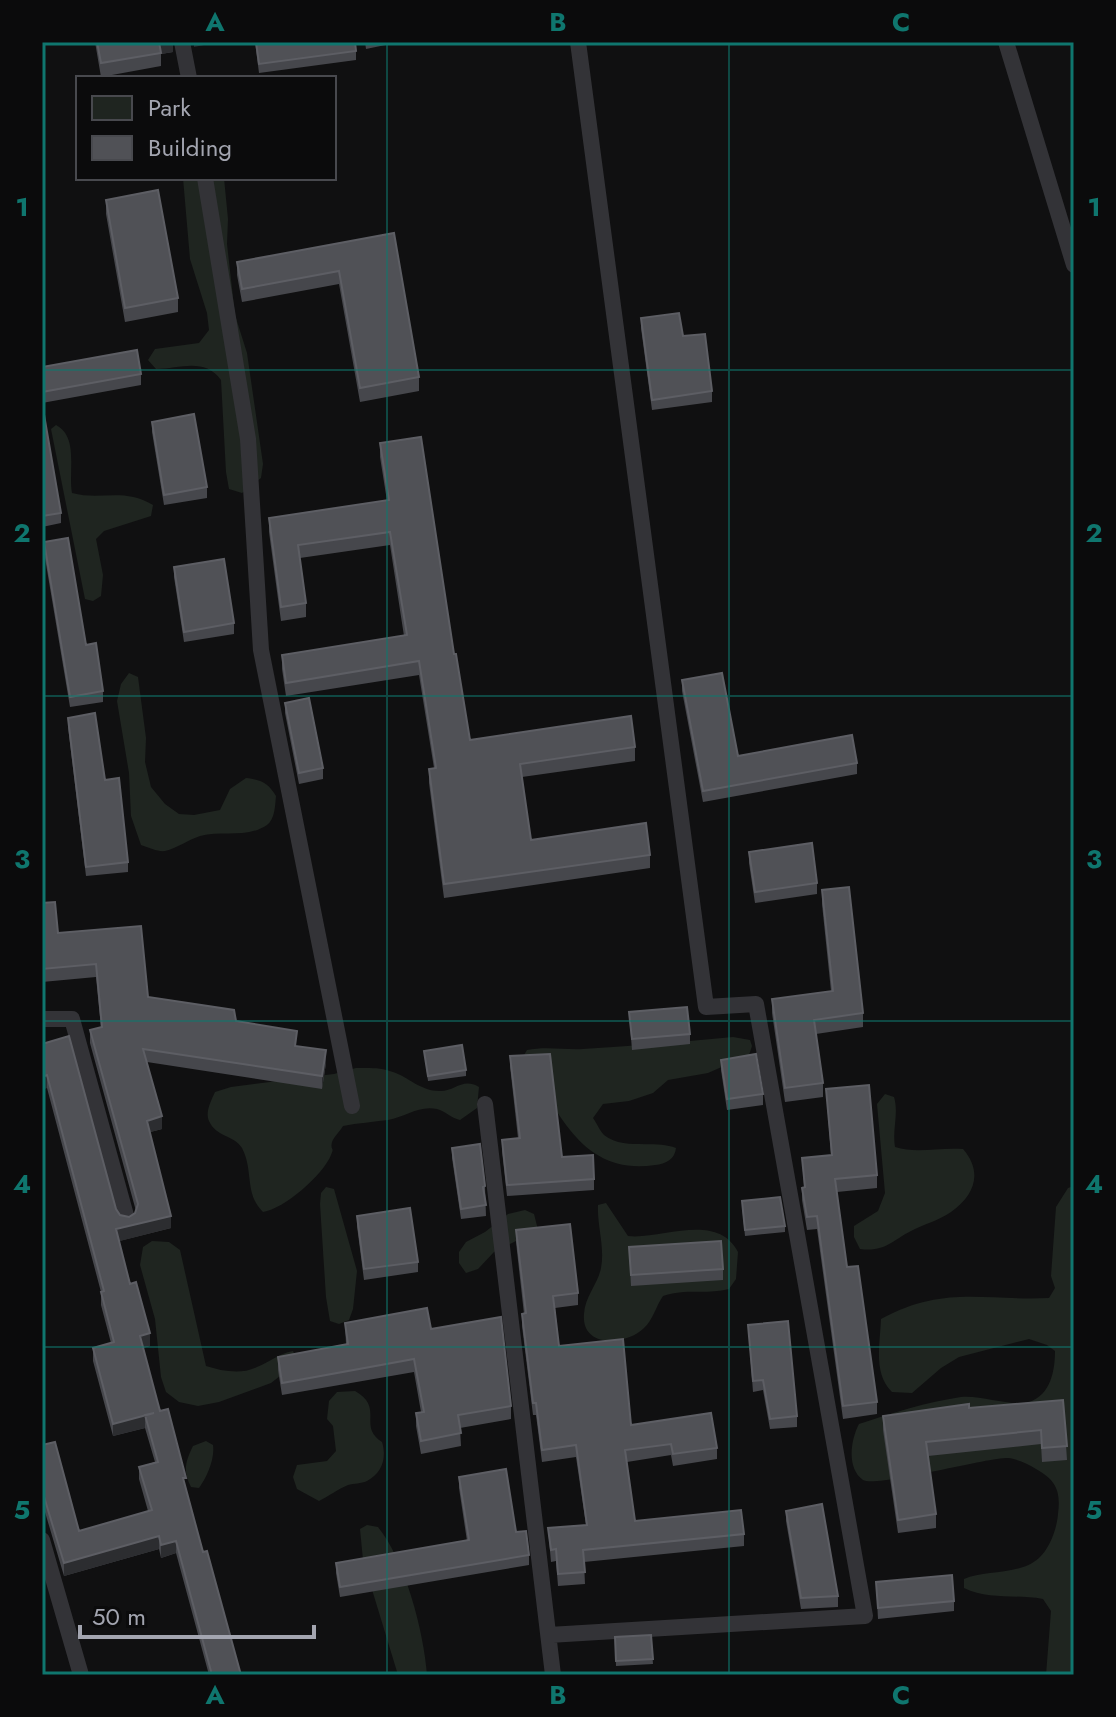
<svg xmlns="http://www.w3.org/2000/svg" width="1116" height="1717" viewBox="0 0 1116 1717" font-family="Jost,sans-serif">
	<style>
		.green { fill: #1f2520 }
		.lines { fill: none; stroke-linecap: round; stroke-linejoin: round }
		.service { stroke: #333337; stroke-width: 16 }
		.wall { fill: #46474c }
		.shaded-wall { fill: #2c2d30 }
		.building { fill: #505156; stroke: #5d5e64; stroke-width: 2 }
		.grid { fill: none; stroke: #0f766e; stroke-width: 2; stroke-opacity: 0.55 }
		.neatline { fill: none; stroke: #0f766e; stroke-width: 3 }
		.grid-label { font-size: 26px; text-anchor: middle; font-weight: bold; fill: #0f766e }
	</style>
	<rect width="100%" height="100%" fill="#101011"/>
	<!-- green -->
	<path class="green" d="M183,178H224L228,219L227,244L235,315L247,353L263,464L261,478L242,493L229,489L226,472L221,380C204,357 180,369 156,369L148,360L155,349L199,343L209,330L207,313L190,259Z
		M56,425C79,437 68,471 72,493C101,501 123,487 153,505L151,516L104,531L96,539L103,575L101,596L93,601L85,599L51,429Z
		M129,673L138,677L146,738L145,762L151,787L165,804L179,814L194,815L220,810L230,789L246,778C262,780 268,783 276,796C275,806 275,819 267,825C246,839 223,830 200,836C188,840 177,848 165,851C159,852 149,848 141,845L131,816L129,773L117,701L121,684Z
		M733,1037L750,1040L752,1046L749,1055L708,1073L668,1080L653,1093L629,1101L603,1104L593,1118C596,1122 600,1131 604,1135C624,1151 655,1139 676,1148C675,1159 666,1164 655,1165C580,1176 557,1109 524,1055L527,1050C546,1046 564,1050 583,1049C633,1046 683,1042 733,1037Z
		M356,1068C368,1068 381,1067 393,1072C408,1077 421,1091 439,1091C455,1092 462,1077 479,1087L477,1108L460,1120C451,1118 445,1111 437,1109C419,1105 405,1117 388,1120C373,1122 358,1123 343,1126C340,1131 334,1137 332,1142C330,1152 335,1146 331,1155C323,1175 284,1209 263,1212C244,1193 254,1171 242,1148C234,1135 216,1137 209,1121C205,1112 211,1101 215,1092L231,1087L334,1074Z
		M885,1094L894,1097C899,1114 892,1129 895,1147C917,1154 939,1147 963,1149C983,1172 975,1195 951,1212C940,1220 924,1224 911,1231C891,1241 886,1252 860,1249L854,1237V1226L878,1211L885,1193L877,1104Z
		M1074,1186V1675H1046L1051,1611L1043,1599C1016,1594 988,1600 964,1588V1579C986,1570 1021,1575 1039,1558C1050,1548 1057,1528 1058,1514C1061,1491 1056,1480 1036,1469C1028,1464 1017,1459 1008,1458C983,1458 876,1488 863,1480C846,1468 851,1439 859,1424C892,1413 927,1402 961,1397C982,1395 1011,1407 1029,1402C1051,1395 1055,1370 1055,1351L1047,1345L1029,1339L959,1357L941,1368L912,1393L892,1392C873,1373 880,1345 881,1319C944,1285 983,1301 1049,1298L1055,1288L1051,1276L1056,1207L1068,1188Z
		M326,1187L334,1189L357,1271L353,1309L349,1320L339,1324L330,1321L326,1297L320,1204L321,1193Z
		M606,1203L628,1236C661,1240 717,1211 738,1252L736,1279L729,1289C706,1295 685,1288 663,1296C656,1306 653,1320 644,1328C627,1345 581,1349 584,1314C585,1296 598,1284 601,1268C605,1247 597,1226 598,1205Z
		M525,1210L534,1214L538,1230L494,1252L478,1269L466,1273L459,1263V1252L466,1242L485,1232L508,1214Z
		M152,1241L169,1242L180,1250L206,1366C222,1371 241,1375 257,1367C270,1362 278,1354 293,1351L298,1362L271,1383L219,1402L198,1406L179,1402L166,1392L161,1377L155,1319L140,1265L143,1247Z
		M355,1391C385,1408 357,1426 382,1442C387,1458 382,1473 367,1481C361,1484 354,1483 348,1485C338,1489 329,1496 319,1501L297,1489L293,1477L297,1465L327,1461L336,1451L333,1426L327,1419L329,1401L337,1392Z
		M206,1441L213,1445C215,1459 207,1477 199,1488L191,1487C183,1472 185,1462 193,1446Z
		M367,1525L378,1527C405,1560 424,1632 427,1675H398L363,1560L360,1529Z"/>
	<g class="lines">
		<!-- service -->
		<path class="service" d="M182,42L189,78
			M1006,42L1074,265
			M205,178L248,439L261,650L352,1106
			M42,1019H72L127,1219
			M485,1104L553,1675
			M42,1540L81,1675
			M549,1635L865,1616L756,1004L706,1007L578,42"/>
	</g>
	<!-- wall -->
	<path class="wall" d="M95,42H173V52L161,54V66L101,77Z
		M255,42L356,51V60L259,73Z
		M365,42H400L366,49Z
		M106,200L178,298V312L125,322L106,214Z
		M394,233L419,377V391L360,402L339,284L242,302L237,275V262Z
		M641,318L683,336L712,391V402L652,410L641,328Z
		M42,367L141,374V385L42,403Z
		M42,403L61,513V523L42,527Z
		M152,422L207,487V498L164,505L152,432Z
		M380,443L454,654L470,740L635,747V761L522,777L531,840L650,855V868L444,898L429,783V769L434,768L419,675L286,696L282,669V655L404,636L390,545L300,558L306,603V617L281,621L269,532V518L387,501L380,457Z
		M44,542L103,691V702L70,707L44,552Z
		M174,567L234,623V634L184,642L174,577Z
		M682,680L738,756L857,763V774L703,802L682,691Z
		M285,703L323,768V779L299,784L285,713Z
		M68,718L128,862V872L86,876L68,727Z
		M749,852L817,883V894L755,903L749,863Z
		M822,890L863,1013V1027L816,1034L823,1083V1097L785,1102L772,1013V999L831,991L822,904Z
		M42,903L58,933L148,997L236,1021L297,1046L326,1063L322,1089L147,1062L162,1129L150,1132L171,1228L119,1241L130,1284L150,1346L143,1348L160,1411L186,1489L203,1552L241,1675H209L176,1553L161,1558L159,1549L64,1576L42,1502V1445L79,1531L148,1511L139,1479V1467L155,1462L145,1428L113,1436L93,1361V1348L111,1343L101,1305V1292L47,1088L42,1089V1044L116,1209L120,1215L129,1217L135,1213L136,1211L90,1043V1030L101,1028L96,977L42,982Z
		M629,1012L690,1034V1044L632,1050Z
		M424,1051L466,1070V1076L428,1081Z
		M510,1056L562,1157L594,1179V1190L507,1196L502,1151V1140L518,1138L510,1066Z
		M721,1060L763,1094V1105L727,1110L721,1070Z
		M826,1089L877,1175V1188L837,1192L847,1267L877,1402V1414L843,1419L817,1229L807,1230L802,1200V1188L804,1187L802,1158L831,1155Z
		M452,1148L485,1186L486,1216L461,1219L452,1158Z
		M742,1206L785,1226V1232L745,1236Z
		M357,1216L418,1262V1272L364,1280L357,1226Z
		M516,1230L578,1293V1305L555,1308L559,1346L631,1425L717,1448V1459L673,1466L671,1455L627,1462L635,1521L744,1534V1546L584,1562L585,1584L558,1586L556,1561L551,1562L548,1528L586,1525L576,1457L542,1462L536,1415H533L522,1326V1314H524L516,1242Z
		M629,1247L723,1269V1280L631,1286Z
		M345,1323L431,1329L511,1406V1419L460,1428L461,1446L421,1454L416,1426V1413L421,1412L414,1372L282,1395L278,1370V1357L346,1344Z
		M748,1325L797,1416V1427L770,1429L763,1390L753,1392Z
		M1063,1400L1067,1460L1042,1462L1041,1444L928,1456L936,1514V1528L898,1533L883,1430V1416Z
		M459,1477L516,1532L529,1555V1565L340,1597L336,1573V1563L467,1541L459,1488Z
		M786,1511L838,1596V1607L801,1609L786,1521Z
		M876,1582L954,1601V1611L878,1619Z
		M651,1635L653,1664L616,1666L615,1637Z"/>
	<!-- shaded-wall -->
	<path class="shaded-wall" d="M159,42H173V52L161,54Z
		M194,42H219L194,47Z
		M326,1050V1063L322,1089V1076Z
		M47,1075V1088L42,1089V1077Z
		M162,1116V1129L147,1133V1121Z
		M171,1216V1228L116,1242V1229Z
		M150,1333V1346L140,1348V1336Z
		M145,1415V1428L113,1436V1424Z
		M159,1536V1549L64,1576V1563Z
		M176,1541V1553L161,1558V1545Z"/>
	<!-- building -->
	<path class="building" d="M97,42H159L161,53L101,63Z
		M256,42H355L356,51L259,64Z
		M158,190L178,298L125,308L106,200Z
		M394,233L419,377L360,388L339,271L242,289L237,262Z
		M679,313L683,336L705,334L712,391L652,400L641,318Z
		M137,350L141,374L42,392V367Z
		M42,403L61,513L42,516Z
		M194,414L207,487L164,495L152,422Z
		M421,437L454,654H456L470,740L631,716L635,747L520,764L531,840L646,823L650,855L444,884L429,769L436,768L419,661L286,683L282,655L407,635L390,532L298,545L306,603L281,607L269,518L389,500L380,443Z
		M68,538L86,645L96,643L103,691L70,697L44,542Z
		M224,559L234,623L184,632L174,567Z
		M722,673L738,756L852,735L857,763L703,791L682,680Z
		M309,698L323,768L299,773L285,703Z
		M95,713L105,780L119,778L128,862L86,867L68,718Z
		M812,843L817,883L755,892L749,852Z
		M849,887L863,1013L814,1020L823,1083L785,1088L772,999L833,991L822,890Z
		M55,902L58,933L141,926L148,997L234,1010L236,1021L297,1031L295,1046L326,1050L322,1076L143,1049L162,1116L147,1121L171,1216L116,1229L130,1284L136,1282L150,1333L140,1336L160,1411L168,1409L186,1478H183L203,1552L207,1551L241,1675H212L176,1541L161,1545L159,1536L64,1563L42,1490V1445L55,1442L79,1531L152,1510L139,1467L158,1462L145,1415L154,1413L113,1424L93,1348L114,1342L101,1292L104,1291L47,1075L42,1077V1044L69,1036L116,1209L120,1215L129,1217L135,1213L138,1204L90,1030L102,1027L96,964L42,969V903Z
		M687,1007L690,1034L632,1039L629,1012Z
		M462,1045L466,1070L428,1076L424,1051Z
		M550,1054L562,1157L593,1155L594,1179L507,1185L502,1140L520,1138L510,1056Z
		M756,1054L763,1094L727,1099L721,1060Z
		M869,1085L877,1175L835,1179L847,1267L858,1266L877,1402L843,1406L817,1216L807,1217L802,1188L805,1187L802,1158L832,1155L826,1089Z
		M480,1144L485,1186L483,1187L486,1205L461,1209L452,1148Z
		M780,1197L785,1226L745,1230L742,1201Z
		M410,1208L418,1262L364,1269L357,1216Z
		M570,1224L578,1293L553,1296L559,1346L623,1339L631,1425L711,1413L717,1448L673,1454L671,1444L625,1450L635,1521L741,1510L744,1534L583,1550L585,1572L558,1574L556,1549L551,1550L548,1528L587,1525L576,1445L542,1450L536,1403H533L522,1314L526,1313L516,1230Z
		M721,1241L723,1269L631,1275L629,1247Z
		M427,1308L431,1329L501,1317L511,1406L458,1415L461,1433L421,1441L416,1413L424,1412L414,1359L282,1383L278,1357L348,1344L345,1323Z
		M788,1321L797,1416L770,1419L763,1380L753,1381L748,1325Z
		M1063,1400L1067,1446L1042,1448L1041,1430L926,1442L936,1514L898,1520L883,1416L969,1404V1408Z
		M506,1469L516,1532L526,1531L529,1555L340,1587L336,1563L469,1540L459,1477Z
		M822,1504L838,1596L801,1598L786,1511Z
		M952,1575L954,1601L878,1608L876,1582Z
		M651,1635L653,1659L616,1661L615,1637Z"/>
	<!-- grid -->
	<path class="grid" d="M387,42V1675M729,42V1675M42,370H1074M42,696H1074M42,1021H1074M42,1347H1074"/>
	<!-- border -->
	<rect width="1116" height="1717" fill="none" stroke="#0b0b0c" stroke-width="88"/>
	<!-- legend -->
	<rect x="76" y="76" width="260" height="104" fill="#0b0b0c" stroke="#48494e" stroke-width="2"/>
	<rect x="92" y="96" width="40" height="24" fill="#1f2520" stroke="#48494e" stroke-width="2"/>
	<text x="148" y="116" font-size="24" fill="#a3a5b0">Park</text>
	<rect x="92" y="136" width="40" height="24" fill="#505156" stroke="#48494e" stroke-width="2"/>
	<text x="148" y="156" font-size="24" fill="#a3a5b0">Building</text>
	<!-- scale -->
	<path d="M80 1625v12h234v-12" fill="none" stroke="#a3a5b0" stroke-width="4"/>
	<text x="92" y="1625" font-size="24" fill="#a3a5b0" stroke="#0b0b0c" stroke-width="6" paint-order="stroke">50 m</text>
	<rect x="44" y="44" width="1028" height="1629" class="neatline"/>
	<g class="grid-label">
		<text x="215" y="31">A</text>
		<text x="558" y="31">B</text>
		<text x="901" y="31">C</text>
		<text x="22" y="216">1</text>
		<text x="1094" y="216">1</text>
		<text x="22" y="542">2</text>
		<text x="1094" y="542">2</text>
		<text x="22" y="868">3</text>
		<text x="1094" y="868">3</text>
		<text x="22" y="1193">4</text>
		<text x="1094" y="1193">4</text>
		<text x="22" y="1519">5</text>
		<text x="1094" y="1519">5</text>
		<text x="215" y="1704">A</text>
		<text x="558" y="1704">B</text>
		<text x="901" y="1704">C</text>
	</g>
</svg>
